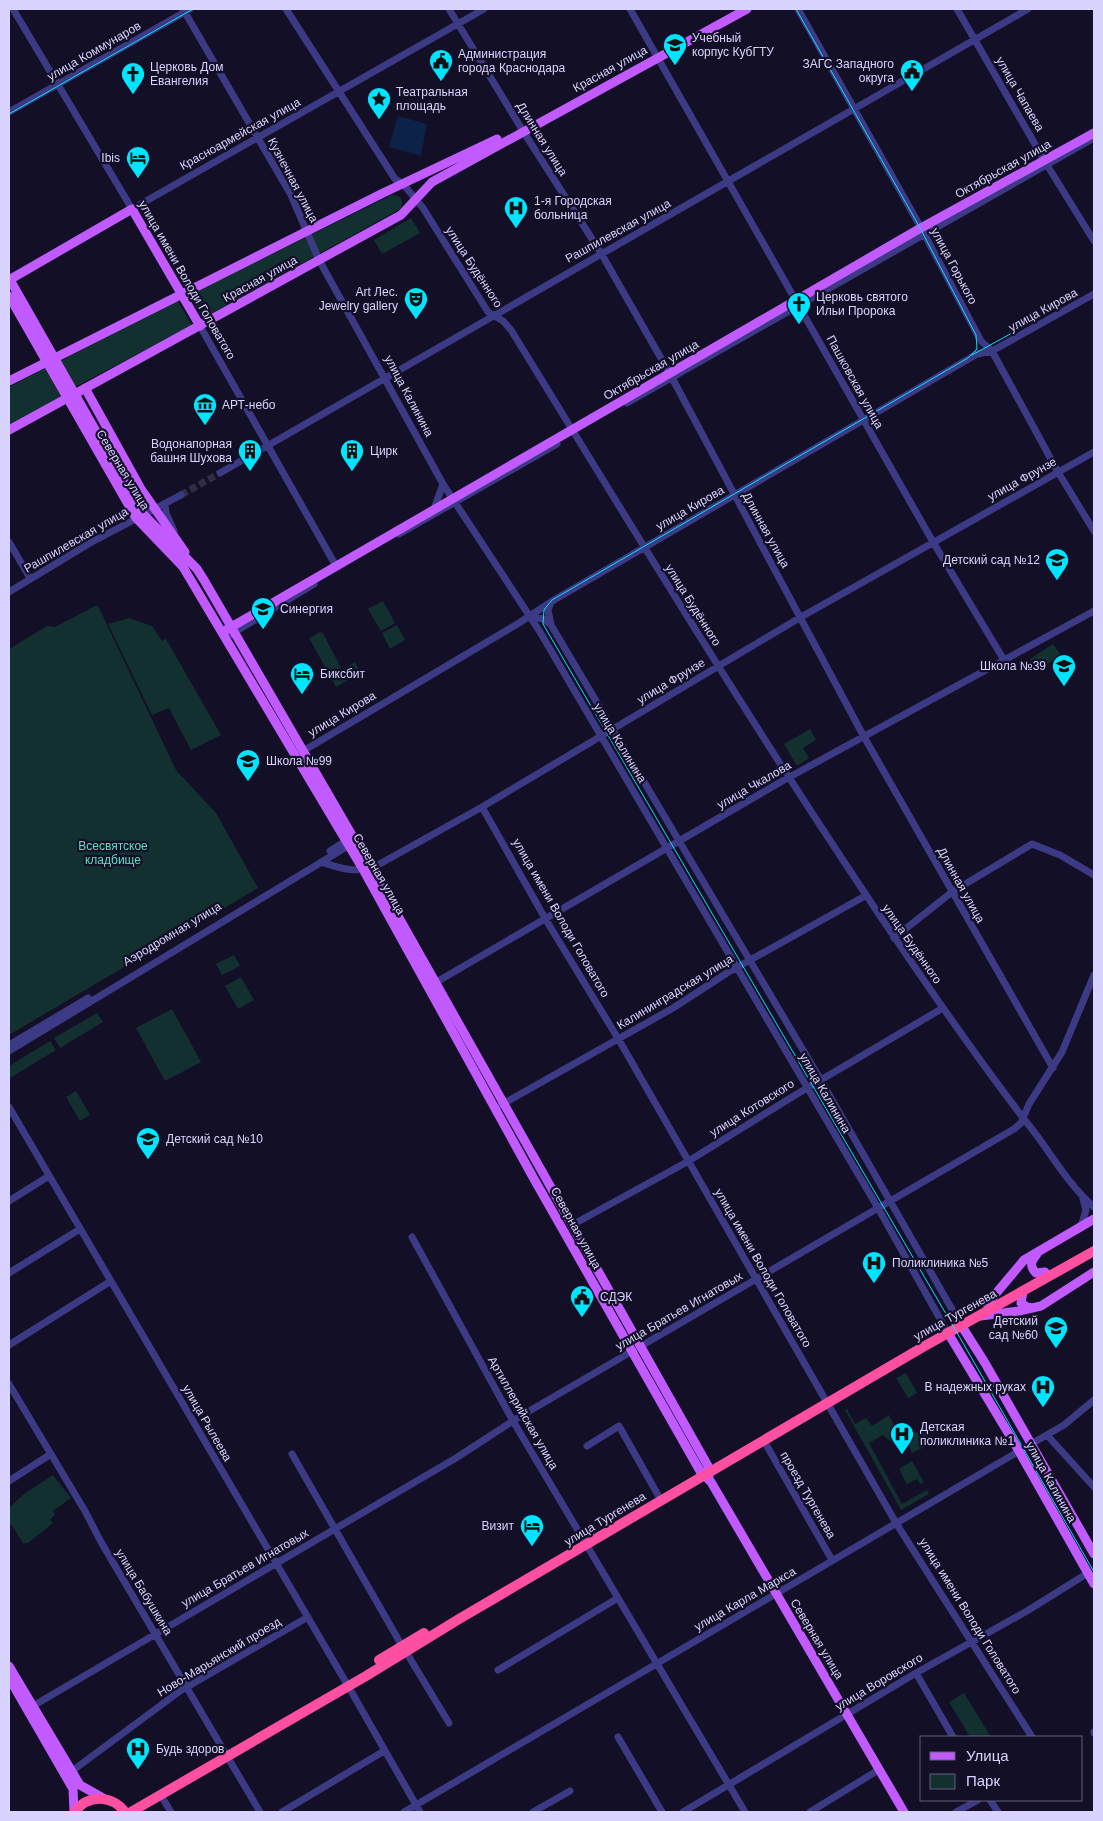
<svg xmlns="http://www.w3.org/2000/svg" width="1103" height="1821" viewBox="0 0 1103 1821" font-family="Helvetica,sans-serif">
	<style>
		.green { fill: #12302f }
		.water { fill: #0c2248 }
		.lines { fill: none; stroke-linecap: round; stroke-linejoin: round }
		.minor-tunnel { stroke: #312d47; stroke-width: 7; stroke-dasharray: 7 3.5; stroke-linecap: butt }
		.minor { stroke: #3d3a85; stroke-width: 7 }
		.major { stroke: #c25bff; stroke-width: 9 }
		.highway { stroke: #ff4fa3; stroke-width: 10 }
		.tram { stroke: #00e5ff; stroke-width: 1 }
		.labels { text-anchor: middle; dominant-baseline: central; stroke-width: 4.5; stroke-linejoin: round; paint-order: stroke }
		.poi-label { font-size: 12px; fill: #d9d4ff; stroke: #130f26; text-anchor: start }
		.street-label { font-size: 12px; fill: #d9d4ff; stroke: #130f26 }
		.park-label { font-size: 12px; fill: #5fe0c0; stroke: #130f26 }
	</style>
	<rect width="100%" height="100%" fill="#130f26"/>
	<!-- green -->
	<path class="green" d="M392,195C401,195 405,202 400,209L203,318L189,295Z
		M411,218L420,233L382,254L374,240Z
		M177,300L192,325L75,387L60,361Z
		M45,368L61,397L9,425V387Z
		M383,601L395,623L381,631L368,609Z
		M95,606H98L176,770L216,813L258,888L9,1035V649L47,626L55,627Z
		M129,618L152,626L162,641L166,639L221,735L191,750L169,708L152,715L108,624Z
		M397,625L405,640L390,649L382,633Z
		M320,632L323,633L342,670L355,662L361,673L336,687L309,638Z
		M1053,644L1061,655L1037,671L1030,659Z
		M810,729L816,740L803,748L809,758L797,766L784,744Z
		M234,955L240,966L222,975L216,964Z
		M241,977L254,1000L238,1009L225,986Z
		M172,1009L201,1062L165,1081L136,1028Z
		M97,1013L103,1022L60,1048L54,1038Z
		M50,1041L56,1050L10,1078L9,1066Z
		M76,1091L90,1115L80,1121L66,1097Z
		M906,1373L917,1393L908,1398L896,1378Z
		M847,1409L855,1424L866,1418L872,1426L889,1415L905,1446L899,1448L883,1435L869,1443L902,1504L927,1490L929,1494L901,1510L845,1410Z
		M922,1429L930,1444L912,1453L905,1439Z
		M912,1461L924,1482L920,1484L917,1479L907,1484L899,1469Z
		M53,1475L71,1498L53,1511L55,1514L50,1520L53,1523L28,1543H23L9,1521V1508L24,1494Z
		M964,1693L991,1737H970L949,1702Z"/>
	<!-- water -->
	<path class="water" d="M398,116L427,124L421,156L389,147Z"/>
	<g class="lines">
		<!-- minor-tunnel -->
		<path class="minor-tunnel" d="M181,495L220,473"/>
		<!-- minor -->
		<path class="minor" d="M13,9L132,209L484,9
			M183,9L291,195L319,260L443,484L540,632L878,1208L948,1333
			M286,9L395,179L403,184L423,208L488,312L503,321L511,330C648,553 783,777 932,992C966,1041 1001,1090 1038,1137C1055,1161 1072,1188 1094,1207
			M449,9L523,131L601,253L670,374L863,735L1053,1068
			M630,9L933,542L1004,660
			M798,9L920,226L981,341L992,351L1058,472L1094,531
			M957,9L1047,165L1094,241
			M9,112L190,9
			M200,326L336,566
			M627,403L1094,138
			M220,473L1028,9
			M165,504L166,513L174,531
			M434,509L443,484
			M399,534L557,444
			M9,542L30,578
			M9,592L90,543L181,495
			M529,616L543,619L551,625L819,1077L961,1325
			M551,625L548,610L551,602
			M225,638L314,584
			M303,751L519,623L554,600L977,354L992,351L1094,294
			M482,807L546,920L619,1040L896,1523L1032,1737
			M330,851L346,841
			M321,862C340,868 356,874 376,866L482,807L801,617L1094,452
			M894,938L952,892L1032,844L1060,855L1094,875
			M433,984L784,780L1094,611
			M9,1045L88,998
			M9,1051L353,843
			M501,1105L673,1008L727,973L865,896
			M9,1107L351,1691L420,1812
			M9,1201L49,1176
			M572,1225L687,1162L797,1094L943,1008
			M1081,1227L1086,1210L1083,1199
			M412,1237L513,1421L745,1812
			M9,1273L80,1229
			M9,1345L111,1281
			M9,1384L85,1511L101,1542L260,1812
			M1047,1435L1094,1487
			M764,1441L832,1560
			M587,1446L619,1426L658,1495
			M292,1454L402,1646
			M9,1481L51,1454
			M406,1652L449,1723
			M498,1670L618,1598
			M916,1673L953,1737
			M38,1703L456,1458L519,1417L1014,1129L1021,1123L1029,1104L1062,1052L1094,975
			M1094,1733V1732
			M618,1737L662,1812
			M72,1771L180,1691L308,1617
			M160,1794L171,1812
			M990,1800L998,1812
			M282,1812L384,1751
			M404,1812L1038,1440L1064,1425L1094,1400
			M533,1812L570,1791
			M683,1812L916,1673L1027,1611L1088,1573
			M810,1812L880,1769
			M956,1812L978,1800"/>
		<!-- major -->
		<path class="major" d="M9,278L143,514L197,569L204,580L371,868L708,1466L709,1478
			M9,280L132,209L200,326
			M9,296L136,518L183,567L364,871L534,1179L700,1471L711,1482L904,1812
			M9,381L383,193L497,139
			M85,388L141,489L185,552
			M9,430L401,215L432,182L747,9
			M226,630L919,229L1094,133
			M1037,1254C1031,1261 1029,1266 1036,1273L1045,1272
			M1023,1292L1021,1303L1027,1307L1032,1308
			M987,1304L1024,1260L1094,1219
			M981,1316L1019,1311L1041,1306L1094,1272
			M961,1325L985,1363L1094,1554
			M948,1333L1016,1446L1094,1584
			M9,1666L80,1785L103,1798
			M9,1678L73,1789L74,1812"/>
		<!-- highway -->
		<path class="highway" d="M379,1660L424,1633
			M75,1812C88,1794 112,1795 125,1812
			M131,1812L366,1676L459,1619L923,1347L1094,1251"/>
		<!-- tram -->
		<path class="tram" d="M796,9L919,226L976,335L977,349L968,358L552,600L544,610L543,624L963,1343L1094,1572
			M9,114L193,9
			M972,355L1023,327"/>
	</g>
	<!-- icons -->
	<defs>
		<g id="university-pin" transform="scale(1.25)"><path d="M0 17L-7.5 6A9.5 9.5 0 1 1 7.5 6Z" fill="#00e5ff" stroke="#130f26"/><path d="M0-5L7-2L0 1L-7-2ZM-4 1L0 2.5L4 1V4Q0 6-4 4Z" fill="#111"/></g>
		<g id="civic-pin" transform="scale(1.25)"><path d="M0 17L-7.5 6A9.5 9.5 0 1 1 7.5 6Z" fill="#00e5ff" stroke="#130f26"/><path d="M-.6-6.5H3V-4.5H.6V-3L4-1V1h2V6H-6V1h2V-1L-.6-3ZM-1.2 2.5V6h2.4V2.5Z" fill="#111"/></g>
		<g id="church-pin" transform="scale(1.25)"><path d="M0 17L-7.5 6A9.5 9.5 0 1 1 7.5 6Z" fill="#00e5ff" stroke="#130f26"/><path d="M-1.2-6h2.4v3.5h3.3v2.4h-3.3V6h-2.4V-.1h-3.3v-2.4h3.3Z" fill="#111"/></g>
		<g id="sight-pin" transform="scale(1.25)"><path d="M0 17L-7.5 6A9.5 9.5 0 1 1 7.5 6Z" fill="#00e5ff" stroke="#130f26"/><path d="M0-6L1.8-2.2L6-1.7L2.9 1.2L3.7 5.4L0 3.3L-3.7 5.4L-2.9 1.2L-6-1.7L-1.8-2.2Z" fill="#111"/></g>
		<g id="hotel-pin" transform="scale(1.25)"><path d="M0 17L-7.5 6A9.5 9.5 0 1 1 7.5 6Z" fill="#00e5ff" stroke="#130f26"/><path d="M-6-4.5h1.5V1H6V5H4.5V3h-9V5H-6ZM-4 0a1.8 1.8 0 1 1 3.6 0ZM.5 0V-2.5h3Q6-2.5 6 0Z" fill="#111"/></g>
		<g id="hospital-pin" transform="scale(1.25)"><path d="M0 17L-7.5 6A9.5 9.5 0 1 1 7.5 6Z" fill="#00e5ff" stroke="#130f26"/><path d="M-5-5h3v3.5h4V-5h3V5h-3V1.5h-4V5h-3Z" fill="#111"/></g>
		<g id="theatre-pin" transform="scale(1.25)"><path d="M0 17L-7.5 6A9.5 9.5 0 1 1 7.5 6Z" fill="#00e5ff" stroke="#130f26"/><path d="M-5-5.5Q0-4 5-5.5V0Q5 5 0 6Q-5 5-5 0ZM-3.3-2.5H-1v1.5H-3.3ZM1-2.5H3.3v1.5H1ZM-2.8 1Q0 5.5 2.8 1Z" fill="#111"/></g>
		<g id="museum-pin" transform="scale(1.25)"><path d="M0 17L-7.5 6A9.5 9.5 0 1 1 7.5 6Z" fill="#00e5ff" stroke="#130f26"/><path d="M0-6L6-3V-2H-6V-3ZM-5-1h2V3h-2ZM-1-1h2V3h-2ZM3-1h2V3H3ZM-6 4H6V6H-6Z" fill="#111"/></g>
		<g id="building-pin" transform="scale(1.25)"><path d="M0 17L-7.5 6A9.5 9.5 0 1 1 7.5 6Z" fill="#00e5ff" stroke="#130f26"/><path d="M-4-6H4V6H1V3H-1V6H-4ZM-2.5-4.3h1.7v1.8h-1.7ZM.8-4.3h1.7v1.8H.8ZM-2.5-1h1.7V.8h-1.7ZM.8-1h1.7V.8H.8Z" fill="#111"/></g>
		<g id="school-pin" transform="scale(1.25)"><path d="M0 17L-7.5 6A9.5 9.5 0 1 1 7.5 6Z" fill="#00e5ff" stroke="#130f26"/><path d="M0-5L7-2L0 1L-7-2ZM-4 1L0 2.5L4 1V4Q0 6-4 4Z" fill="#111"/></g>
	</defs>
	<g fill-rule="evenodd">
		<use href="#university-pin" x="675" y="45"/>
		<use href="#civic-pin" x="441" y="61"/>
		<use href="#civic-pin" x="912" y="71"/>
		<use href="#church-pin" x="133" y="74"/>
		<use href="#sight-pin" x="379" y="99"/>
		<use href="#hotel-pin" x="138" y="158"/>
		<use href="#hospital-pin" x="516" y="208"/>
		<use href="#theatre-pin" x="416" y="299"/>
		<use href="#church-pin" x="799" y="304"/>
		<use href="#museum-pin" x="205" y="405"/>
		<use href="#building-pin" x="250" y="451"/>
		<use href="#building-pin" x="352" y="451"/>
		<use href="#school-pin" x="1057" y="560"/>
		<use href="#university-pin" x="263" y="609"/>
		<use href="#school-pin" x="1064" y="666"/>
		<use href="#hotel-pin" x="302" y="674"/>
		<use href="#school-pin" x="248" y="761"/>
		<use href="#school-pin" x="148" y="1139"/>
		<use href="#hospital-pin" x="874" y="1263"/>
		<use href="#civic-pin" x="582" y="1297"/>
		<use href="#school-pin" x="1056" y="1328"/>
		<use href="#hospital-pin" x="1043" y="1387"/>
		<use href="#hospital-pin" x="902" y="1434"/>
		<use href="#hotel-pin" x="532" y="1526"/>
		<use href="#hospital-pin" x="138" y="1749"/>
	</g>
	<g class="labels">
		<!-- poi labels -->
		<g class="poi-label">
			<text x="692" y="38">Учебный<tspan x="692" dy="14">корпус КубГТУ</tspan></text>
			<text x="458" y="54">Администрация<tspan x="458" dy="14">города Краснодара</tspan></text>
			<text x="894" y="64" text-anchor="end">ЗАГС Западного<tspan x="894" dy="14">округа</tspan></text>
			<text x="150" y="67">Церковь Дом<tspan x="150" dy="14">Евангелия</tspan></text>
			<text x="396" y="92">Театральная<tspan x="396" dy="14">площадь</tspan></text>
			<text x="120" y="158" text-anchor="end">Ibis</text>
			<text x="534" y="201">1-я Городская<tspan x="534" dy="14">больница</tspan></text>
			<text x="398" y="292" text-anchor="end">Art Лес.<tspan x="398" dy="14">Jewelry gallery</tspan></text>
			<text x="816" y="297">Церковь святого<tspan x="816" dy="14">Ильи Пророка</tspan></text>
			<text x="222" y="405">АРТ-небо</text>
			<text x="232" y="444" text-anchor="end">Водонапорная<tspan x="232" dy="14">башня Шухова</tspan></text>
			<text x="370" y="451">Цирк</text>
			<text x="1040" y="560" text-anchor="end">Детский сад №12</text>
			<text x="280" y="609">Синергия</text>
			<text x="1046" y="666" text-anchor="end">Школа №39</text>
			<text x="320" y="674">Биксбит</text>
			<text x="266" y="761">Школа №99</text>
			<text x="166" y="1139">Детский сад №10</text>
			<text x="892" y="1263">Поликлиника №5</text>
			<text x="600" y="1297">СДЭК</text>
			<text x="1038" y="1321" text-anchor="end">Детский<tspan x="1038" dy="14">сад №60</tspan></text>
			<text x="1026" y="1387" text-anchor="end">В надежных руках</text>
			<text x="920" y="1427">Детская<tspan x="920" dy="14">поликлиника №1</tspan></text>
			<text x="514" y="1526" text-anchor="end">Визит</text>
			<text x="156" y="1749">Будь здоров</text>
		</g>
		<!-- street labels -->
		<g class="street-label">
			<text transform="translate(94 51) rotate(-30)">улица Коммунаров</text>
			<text transform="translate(610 69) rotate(-29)">Красная улица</text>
			<text transform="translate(1020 94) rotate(60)">улица Чапаева</text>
			<text transform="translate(240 134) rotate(-29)">Красноармейская улица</text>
			<text transform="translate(542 139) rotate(58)">Длинная улица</text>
			<text transform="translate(1003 169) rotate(-29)">Октябрьская улица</text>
			<text transform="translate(293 180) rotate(62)">Кузнечная улица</text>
			<text transform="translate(618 231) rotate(-29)">Рашпилевская улица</text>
			<text transform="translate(954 266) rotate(62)">улица Горького</text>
			<text transform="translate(474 267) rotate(57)">улица Будённого</text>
			<text transform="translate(260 279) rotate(-29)">Красная улица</text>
			<text transform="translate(187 280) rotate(60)">улица имени Володи Головатого</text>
			<text transform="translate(1043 310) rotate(-29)">улица Кирова</text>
			<text transform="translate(651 370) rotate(-30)">Октябрьская улица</text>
			<text transform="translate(855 382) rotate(61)">Пашковская улица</text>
			<text transform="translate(409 396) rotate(62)">улица Калинина</text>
			<text transform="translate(123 470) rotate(59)">Северная улица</text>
			<text transform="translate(1022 479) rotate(-29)">улица Фрунзе</text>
			<text transform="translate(690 508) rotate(-30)">улица Кирова</text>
			<text transform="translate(766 530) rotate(61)">Длинная улица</text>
			<text transform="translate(76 540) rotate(-30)">Рашпилевская улица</text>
			<text transform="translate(693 605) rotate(58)">улица Будённого</text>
			<text transform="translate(671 681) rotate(-31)">улица Фрунзе</text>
			<text transform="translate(342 714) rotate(-31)">улица Кирова</text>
			<text transform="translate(620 743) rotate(59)">улица Калинина</text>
			<text transform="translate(754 785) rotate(-30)">улица Чкалова</text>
			<text transform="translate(379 874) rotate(60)">Северная улица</text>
			<text transform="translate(961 885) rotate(61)">Длинная улица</text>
			<text transform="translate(561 918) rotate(60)">улица имени Володи Головатого</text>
			<text transform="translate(172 934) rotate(-31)">Аэродромная улица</text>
			<text transform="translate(912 944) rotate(55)">улица Будённого</text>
			<text transform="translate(675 992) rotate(-31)">Калининградская улица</text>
			<text transform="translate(825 1093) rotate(60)">улица Калинина</text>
			<text transform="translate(752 1108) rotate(-32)">улица Котовского</text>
			<text transform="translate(576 1228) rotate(61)">Северная улица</text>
			<text transform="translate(763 1268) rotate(60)">улица имени Володи Головатого</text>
			<text transform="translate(679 1311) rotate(-30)">улица Братьев Игнатовых</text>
			<text transform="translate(955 1315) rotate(-29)">улица Тургенева</text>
			<text transform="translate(523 1413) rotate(60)">Артиллерийская улица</text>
			<text transform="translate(207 1423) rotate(60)">улица Рылеева</text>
			<text transform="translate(1051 1482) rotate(61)">улица Калинина</text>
			<text transform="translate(808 1495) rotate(60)">проезд Тургенева</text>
			<text transform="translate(605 1519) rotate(-31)">улица Тургенева</text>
			<text transform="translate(245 1568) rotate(-30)">улица Братьев Игнатовых</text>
			<text transform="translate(144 1592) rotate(59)">улица Бабушкина</text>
			<text transform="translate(745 1599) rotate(-30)">улица Карла Маркса</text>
			<text transform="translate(970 1616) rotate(58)">улица имени Володи Головатого</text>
			<text transform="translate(817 1639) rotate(59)">Северная улица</text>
			<text transform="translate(219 1657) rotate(-31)">Ново-Марьянский проезд</text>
			<text transform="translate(879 1682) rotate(-31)">улица Воровского</text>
		</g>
		<!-- park labels -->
		<g class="park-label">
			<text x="113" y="846">Всесвятское<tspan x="113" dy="14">кладбище</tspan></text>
		</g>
	</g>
	<!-- border -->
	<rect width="1103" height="1821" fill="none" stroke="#d9d4ff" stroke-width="20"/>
	<!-- legend -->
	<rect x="920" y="1736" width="162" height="65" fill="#130f26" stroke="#625e7d"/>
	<rect x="930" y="1752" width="25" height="8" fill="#c25bff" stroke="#625e7d"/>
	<text x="966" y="1761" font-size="15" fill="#d9d4ff">Улица</text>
	<rect x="930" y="1774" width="25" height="15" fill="#12302f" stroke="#625e7d"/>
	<text x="966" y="1786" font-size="15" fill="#d9d4ff">Парк</text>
</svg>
